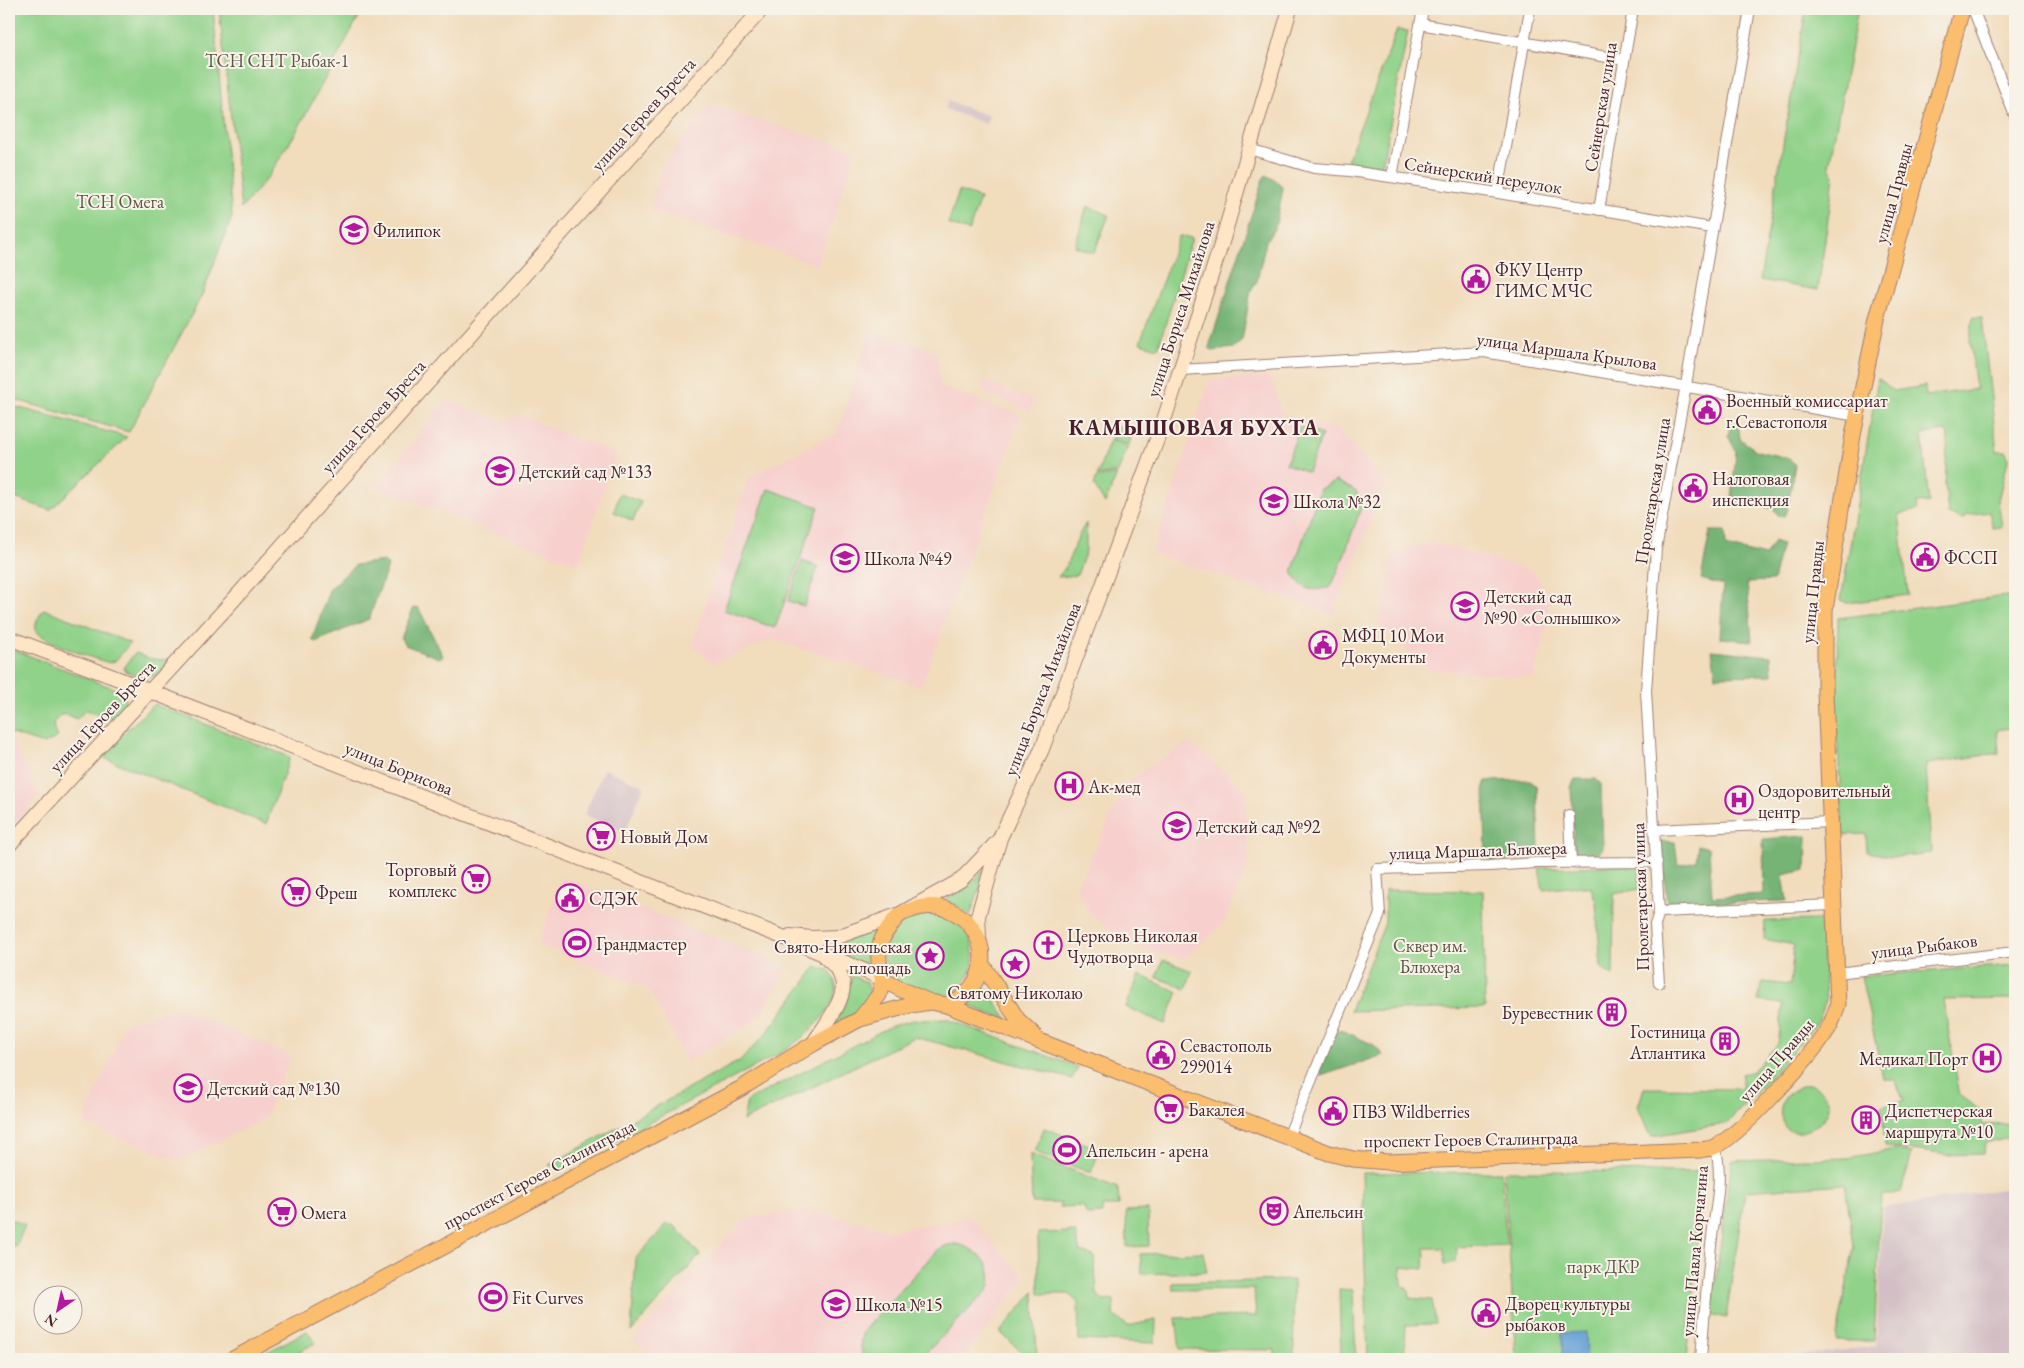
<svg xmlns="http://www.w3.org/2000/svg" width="2024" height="1368" viewBox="0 0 2024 1368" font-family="'EB Garamond',serif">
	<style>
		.built { fill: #f7d0ce }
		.industrial { fill: #d2bec4 }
		.green { fill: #90d289; stroke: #6d785a }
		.forest { fill: #74b475; stroke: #5f6a50 }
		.water { fill: #67a1d7; stroke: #586081 }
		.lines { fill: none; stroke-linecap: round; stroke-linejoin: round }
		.street-casing { stroke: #9e7e74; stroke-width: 12 }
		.secondary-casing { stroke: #9e7e74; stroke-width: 16 }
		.primary-casing { stroke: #9e7e74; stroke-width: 17 }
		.street { stroke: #fff; stroke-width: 10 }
		.secondary { stroke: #fde5c5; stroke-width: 14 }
		.primary { stroke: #fbbd6e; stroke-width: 15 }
		.labels { text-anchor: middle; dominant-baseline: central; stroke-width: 4; stroke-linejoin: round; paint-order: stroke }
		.park-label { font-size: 18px; fill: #5f5547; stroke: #f7f3e8 }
		.street-label { font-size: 18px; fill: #4a1f2b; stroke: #f7f3e8 }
		.poi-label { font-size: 18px; fill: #4a1f2b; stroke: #f7f3e8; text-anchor: start }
		.district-label { font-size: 22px; font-weight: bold; letter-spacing: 1px; fill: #4a1f2b; stroke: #f7f3e8 }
	</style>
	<rect width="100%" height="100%" fill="#f7f3e8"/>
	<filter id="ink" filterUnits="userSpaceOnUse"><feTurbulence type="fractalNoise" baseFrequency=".02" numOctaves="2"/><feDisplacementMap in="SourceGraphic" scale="10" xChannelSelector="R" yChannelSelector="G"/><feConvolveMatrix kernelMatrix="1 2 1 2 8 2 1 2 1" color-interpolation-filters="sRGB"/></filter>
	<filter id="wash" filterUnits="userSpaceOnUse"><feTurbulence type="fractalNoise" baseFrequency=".0096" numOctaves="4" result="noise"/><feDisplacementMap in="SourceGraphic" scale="20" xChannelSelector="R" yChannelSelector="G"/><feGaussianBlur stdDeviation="1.12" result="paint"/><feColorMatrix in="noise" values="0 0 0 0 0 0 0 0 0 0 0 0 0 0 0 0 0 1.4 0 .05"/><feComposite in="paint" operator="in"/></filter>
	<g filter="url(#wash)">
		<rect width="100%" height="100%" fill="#f1dcbc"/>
		<!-- built -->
		<path class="built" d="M710,105L856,150L818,265L650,210L664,162Z
			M870,330L936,351L940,387L1021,415L921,686L773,639L713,663L692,645L749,477L837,433Z
			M1270,377L1282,413L1339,430L1386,483L1333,614L1152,553L1210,380Z
			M985,380L1034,401L1030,412L981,391Z
			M446,400L505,422L517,414L616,454L578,564L376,487Z
			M1434,542L1532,571L1548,592V620L1534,678L1428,669L1380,627L1391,554Z
			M9,738L11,739L40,794L9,830Z
			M1189,742L1245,789L1249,862L1223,924L1184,959L1129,946L1089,912L1076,887L1129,780Z
			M562,877L787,966L761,1016L687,1062L648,988L538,944Z
			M177,1008L291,1056L264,1119L180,1161L83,1123L125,1024Z
			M807,1210L892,1230L953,1221L969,1216L1025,1278L963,1359H655L634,1340L745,1218Z"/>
		<!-- industrial -->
		<path class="industrial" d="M948,101L989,116L986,124L945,109Z
			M604,769L644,786L625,832L584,815Z
			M2015,1187V1359H1771L1876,1346L1883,1208Z"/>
		<!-- green -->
		<path class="green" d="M9,9H213L232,217L202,295L129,432L9,398Z
			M219,9H363L295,134L268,177L241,209Z
			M1806,9H1858L1829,166L1834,176L1818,290L1760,280Z
			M1397,30L1408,31L1382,166L1347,161Z
			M959,191L980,198L969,231L948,224Z
			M1087,206L1109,215L1094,253L1075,246Z
			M1179,236L1192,238L1158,348L1140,343Z
			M1973,317L1982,318L1997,451H2006L2008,460L1998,500L2002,527L1993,528L1989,512L1966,515L1963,519L1948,514L1945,484L1948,434L1944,431L1922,434L1929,502L1917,503L1918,510L1899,514L1908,595L1847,603L1841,600L1878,378L1894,391L1925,386L1926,396L1976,389L1970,341Z
			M9,405L127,437L50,510L9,496Z
			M1122,427L1128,429L1131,437L1129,445L1111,438L1117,428Z
			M1300,427L1322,435L1308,472L1286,464Z
			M1110,440L1128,446L1118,472L1097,476Z
			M1117,474L1105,504L1094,485L1096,478Z
			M1336,481L1356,491L1362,505L1342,561L1331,587C1310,592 1303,591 1292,572L1320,489Z
			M768,489L819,507L775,628L724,610Z
			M619,494L641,502L633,521L614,512Z
			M1086,523V551L1077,575L1058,577C1071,563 1074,540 1086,523Z
			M802,561L818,567L804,606L788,601Z
			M2007,596L2015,641V727L1997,730L1999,753L1926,764L1931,853L1896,857L1867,852L1866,834L1843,835L1836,717L1838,618Z
			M44,609L130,643L116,660L111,663C99,661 40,641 36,630C34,623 40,615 44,609Z
			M9,648L118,690L125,696L126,707L113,721L86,710L77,719L66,714L61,715L53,723L54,730L58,737L44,744L9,733Z
			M137,653C149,660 161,661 175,658C158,679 150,681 125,671L124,668L133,655Z
			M154,704L290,757L266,824L100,756Z
			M989,863L970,916L959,907L945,900L975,880Z
			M1639,865V889L1614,894L1613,976L1601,967L1596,902L1591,888L1577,886L1543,890L1539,868Z
			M1385,890L1483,891L1485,1008L1350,1011L1385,923Z
			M932,913C941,915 950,917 958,922C977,938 978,967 962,985C956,992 946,996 939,1000L895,981L883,958C893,926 897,918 932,913Z
			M1820,920L1826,1001L1818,1022L1770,1078L1726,1124L1651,1136L1638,1107L1644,1088L1742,1089V1074L1753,1071L1778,1044L1783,1004L1758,1001L1763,982L1790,985L1794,945L1764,939L1765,921Z
			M875,929L867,946L866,965L826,949Z
			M1163,960L1192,971L1186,989L1156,977Z
			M2015,965V999L1943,1000L1960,1096L1981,1111L1982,1124L2015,1123V1136L1986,1144L1983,1154L1947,1155L1885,1146L1882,1106L1904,1100L1895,1080L1883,1078L1861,976Z
			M817,966L830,971C832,975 835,981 836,986C837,1010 802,1039 784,1051L562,1169L549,1165L741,1060L765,1035Z
			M1139,975L1178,992L1165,1024L1126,1007Z
			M852,976L867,982L871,996L857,1012L832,1027L845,1006Z
			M981,982L1009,1021L965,1004L975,994Z
			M946,1019L1078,1067L1072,1079L915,1037L743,1121L747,1101L891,1026L913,1020Z
			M1810,1084C1860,1107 1797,1149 1784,1125C1773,1103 1790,1087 1810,1084Z
			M1044,1128L1100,1149L1091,1173L1035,1152Z
			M1895,1149L1912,1153L1901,1192L1881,1196L1874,1341H1836L1854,1246L1845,1184L1745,1191L1726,1318L1711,1314L1732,1161L1848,1158Z
			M1030,1154L1118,1188L1119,1206H1102V1214L1087,1215L1083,1206L1060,1207V1203H1032Z
			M1504,1171L1705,1172L1686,1359H1516Z
			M1501,1172L1507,1245L1457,1247L1456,1262L1445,1264L1444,1248H1425L1424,1269L1401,1267L1402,1285L1409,1290L1410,1298L1432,1300L1436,1324L1406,1325L1404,1359H1368L1362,1173Z
			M1148,1210L1149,1246L1127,1247L1126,1211Z
			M9,1219L25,1225L16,1247L9,1244Z
			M667,1224L675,1226L700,1255L631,1332L636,1258Z
			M1075,1232L1080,1252L1094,1256L1097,1294L1104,1301L1114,1300L1113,1315L1128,1326L1156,1320L1155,1343L1079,1340L1078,1303L1069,1294H1039L1038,1233Z
			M956,1244C978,1248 998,1268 988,1290L920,1359H864C860,1349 860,1341 863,1331L938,1249L948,1245Z
			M1203,1252L1207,1272L1142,1274L1140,1254Z
			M1293,1280L1294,1359H1275V1350L1180,1349L1176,1318L1256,1316L1254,1289L1173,1290L1172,1283Z
			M1339,1289L1353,1290L1356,1359H1341Z
			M1034,1292L1037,1359H1029L1000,1332Z
			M307,1331L315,1343L285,1359H254Z"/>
		<!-- forest -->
		<path class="forest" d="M1266,175L1279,183L1283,189L1275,228L1266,241L1257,281L1251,290L1242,340L1233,348L1212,351L1209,347L1263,179Z
			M1732,417L1738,420L1740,439L1757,451L1789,458L1795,465L1787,510L1784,516L1778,515L1774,509L1732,500L1736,451L1728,436Z
			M1710,531H1725L1726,546L1765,556L1774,541L1782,544L1773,581L1747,582L1752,641L1720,638L1723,585L1701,579Z
			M384,561L388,566L369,619L315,642L312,640L329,590L355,565Z
			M418,607L443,656L439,658L405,645L401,638L413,609Z
			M1712,650L1771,656L1772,675L1716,676Z
			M1575,779H1596L1601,784L1603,849L1594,858H1579L1574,851L1571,787Z
			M1530,780L1537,788L1539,851L1532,858L1491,861L1486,854L1484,786L1486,781Z
			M1807,836L1806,870L1783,875L1787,901L1667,904L1661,841L1675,842L1678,865L1696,861L1698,845L1709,848L1712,897L1764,894L1763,839Z
			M1342,1030L1374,1045L1383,1055L1321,1076L1319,1074L1334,1032Z"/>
		<!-- water -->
		<path class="water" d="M1586,1332L1587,1359H1562V1333Z"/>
	</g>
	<g filter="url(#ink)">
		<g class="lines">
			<!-- street casing -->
			<g class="street-casing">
				<path id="street" d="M1973,9L2015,116
					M1420,24L1624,60
					M1249,149L1314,168L1350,171L1498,193L1712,228
					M1392,177L1423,9
					M1498,193L1530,9
					M1599,210L1633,9
					M1180,370L1484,352L1857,416
					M1569,815L1571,863
					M1655,830L1830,822
					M1659,912L1833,905
					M1837,973L2015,952
					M1659,983L1655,925L1659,912L1646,691L1656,549L1686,385L1750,9
					M1288,1137L1380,914L1377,869L1489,866L1536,863L1657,862
					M1701,1359C1704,1319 1707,1278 1712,1237C1715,1209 1724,1175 1715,1147"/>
			</g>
			<!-- secondary casing -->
			<g class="secondary-casing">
				<path id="secondary" d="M9,638L111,676L775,934L870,973L883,980
					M9,845L228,606L762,9
					M790,936L812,938L837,937L900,914L961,880L998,841
					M979,939L978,916L1000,838L1042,749L1162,426L1222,242L1290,9
					M813,1044C822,1029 848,998 842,980C840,971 833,964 826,958"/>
			</g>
			<!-- primary casing -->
			<g class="primary-casing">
				<path id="primary" d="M982,964L1018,1020L1034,1035
					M930,1002L902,990L883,980C877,961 876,943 890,926C893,923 896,917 900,915C903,912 910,911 914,909C967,893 1007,958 963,996C959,1000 952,1002 946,1005
					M860,1019L879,995L883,980
					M233,1359L740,1089L813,1044L860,1019L911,1005L930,1002L946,1005L1329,1153L1353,1159L1387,1162L1700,1150C1704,1149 1710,1149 1714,1147C1740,1136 1810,1057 1826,1032C1832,1024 1835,1014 1838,1004L1825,693V610L1853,435L1877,319L1962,9"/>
			</g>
			<!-- street -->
			<use href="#street" class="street"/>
			<!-- secondary -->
			<use href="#secondary" class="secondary"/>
			<!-- primary -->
			<use href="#primary" class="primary"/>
		</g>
	</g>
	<!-- icons -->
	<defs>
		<g id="school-ring" transform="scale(1.4375)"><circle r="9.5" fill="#f7f3e8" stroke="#b5179e" stroke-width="1.5"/><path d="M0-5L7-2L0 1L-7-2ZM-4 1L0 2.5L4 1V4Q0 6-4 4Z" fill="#b5179e"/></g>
		<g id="civic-ring" transform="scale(1.4375)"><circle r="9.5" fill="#f7f3e8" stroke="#b5179e" stroke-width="1.5"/><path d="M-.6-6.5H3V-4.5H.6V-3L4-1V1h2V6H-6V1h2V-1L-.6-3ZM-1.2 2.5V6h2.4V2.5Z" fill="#b5179e"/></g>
		<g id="hospital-ring" transform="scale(1.4375)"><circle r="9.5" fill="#f7f3e8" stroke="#b5179e" stroke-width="1.5"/><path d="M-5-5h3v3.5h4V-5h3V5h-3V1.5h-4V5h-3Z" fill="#b5179e"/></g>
		<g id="supermarket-ring" transform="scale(1.4375)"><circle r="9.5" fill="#f7f3e8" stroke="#b5179e" stroke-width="1.5"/><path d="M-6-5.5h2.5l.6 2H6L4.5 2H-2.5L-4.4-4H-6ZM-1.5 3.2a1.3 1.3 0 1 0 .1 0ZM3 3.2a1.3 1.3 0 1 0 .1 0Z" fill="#b5179e"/></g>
		<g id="stadium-ring" transform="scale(1.4375)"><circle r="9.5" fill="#f7f3e8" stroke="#b5179e" stroke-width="1.5"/><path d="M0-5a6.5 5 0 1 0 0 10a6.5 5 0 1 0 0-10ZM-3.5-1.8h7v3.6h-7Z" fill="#b5179e"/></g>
		<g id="church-ring" transform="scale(1.4375)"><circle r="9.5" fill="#f7f3e8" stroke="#b5179e" stroke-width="1.5"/><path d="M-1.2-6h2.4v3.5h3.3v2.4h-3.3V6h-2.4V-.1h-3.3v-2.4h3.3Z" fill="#b5179e"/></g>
		<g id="sight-ring" transform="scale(1.4375)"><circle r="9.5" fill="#f7f3e8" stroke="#b5179e" stroke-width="1.5"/><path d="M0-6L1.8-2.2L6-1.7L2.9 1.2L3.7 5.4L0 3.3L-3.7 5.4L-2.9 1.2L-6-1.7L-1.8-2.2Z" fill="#b5179e"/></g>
		<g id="building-ring" transform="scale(1.4375)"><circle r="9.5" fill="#f7f3e8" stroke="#b5179e" stroke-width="1.5"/><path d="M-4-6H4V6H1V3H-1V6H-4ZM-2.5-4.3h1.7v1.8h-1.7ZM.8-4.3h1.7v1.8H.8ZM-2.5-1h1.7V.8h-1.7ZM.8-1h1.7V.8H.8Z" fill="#b5179e"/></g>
		<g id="theatre-ring" transform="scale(1.4375)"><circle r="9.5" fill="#f7f3e8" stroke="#b5179e" stroke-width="1.5"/><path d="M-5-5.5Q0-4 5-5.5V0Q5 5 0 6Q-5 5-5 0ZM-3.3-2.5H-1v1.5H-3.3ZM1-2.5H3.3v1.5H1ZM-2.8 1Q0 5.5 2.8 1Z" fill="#b5179e"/></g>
	</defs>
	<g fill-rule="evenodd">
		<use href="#school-ring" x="354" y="230"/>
		<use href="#civic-ring" x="1476" y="279"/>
		<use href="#civic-ring" x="1707" y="410"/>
		<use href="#school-ring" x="500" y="471"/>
		<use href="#civic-ring" x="1693" y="488"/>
		<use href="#school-ring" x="1274" y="501"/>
		<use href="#civic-ring" x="1925" y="557"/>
		<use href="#school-ring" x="845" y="558"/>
		<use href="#school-ring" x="1465" y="606"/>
		<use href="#civic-ring" x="1323" y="645"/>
		<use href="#hospital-ring" x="1069" y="786"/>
		<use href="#hospital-ring" x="1739" y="800"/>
		<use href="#school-ring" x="1177" y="826"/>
		<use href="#supermarket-ring" x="601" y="836"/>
		<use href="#supermarket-ring" x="476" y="879"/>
		<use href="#supermarket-ring" x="296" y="892"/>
		<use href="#civic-ring" x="570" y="898"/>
		<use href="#stadium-ring" x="577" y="943"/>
		<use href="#church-ring" x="1048" y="945"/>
		<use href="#sight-ring" x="930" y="956"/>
		<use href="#sight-ring" x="1015" y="964"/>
		<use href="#building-ring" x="1612" y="1012"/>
		<use href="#building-ring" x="1725" y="1041"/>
		<use href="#civic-ring" x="1161" y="1055"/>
		<use href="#hospital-ring" x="1987" y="1058"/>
		<use href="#school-ring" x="188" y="1088"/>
		<use href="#supermarket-ring" x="1169" y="1109"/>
		<use href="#civic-ring" x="1333" y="1111"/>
		<use href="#building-ring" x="1866" y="1120"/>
		<use href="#stadium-ring" x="1067" y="1150"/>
		<use href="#theatre-ring" x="1274" y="1211"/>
		<use href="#supermarket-ring" x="282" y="1212"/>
		<use href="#stadium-ring" x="493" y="1297"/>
		<use href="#school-ring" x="836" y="1304"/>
		<use href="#civic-ring" x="1486" y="1313"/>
	</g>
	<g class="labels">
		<!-- park labels -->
		<g class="park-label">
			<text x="277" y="60">ТСН СНТ Рыбак-1</text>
			<text x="120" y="201">ТСН Омега</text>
			<text x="1430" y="945">Сквер им.<tspan x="1430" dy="21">Блюхера</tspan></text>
			<text x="1603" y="1266">парк ДКР</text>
		</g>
		<!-- street labels -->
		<g class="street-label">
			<text transform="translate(1600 107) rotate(-81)">Сейнерская улица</text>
			<text transform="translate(643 114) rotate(-48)">улица Героев Бреста</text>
			<text transform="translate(1483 175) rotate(9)">Сейнерский переулок</text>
			<text transform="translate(1893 193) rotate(-75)">улица Правды</text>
			<text transform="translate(1180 309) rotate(-72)">улица Бориса Михайлова</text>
			<text transform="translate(1567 351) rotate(8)">улица Маршала Крылова</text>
			<text transform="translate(373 416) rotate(-48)">улица Героев Бреста</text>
			<text transform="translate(1652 491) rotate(-81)">Пролетарская улица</text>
			<text transform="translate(1812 592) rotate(-84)">улица Правды</text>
			<text transform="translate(1042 689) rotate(-69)">улица Бориса Михайлова</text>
			<text transform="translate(102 716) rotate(-47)">улица Героев Бреста</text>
			<text transform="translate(399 768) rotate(22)">улица Борисова</text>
			<text transform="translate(1478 850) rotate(-2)">улица Маршала Блюхера</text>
			<text transform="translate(1640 897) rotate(-92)">Пролетарская улица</text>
			<text transform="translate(1924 946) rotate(-7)">улица Рыбаков</text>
			<text transform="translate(1776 1060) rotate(-49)">улица Правды</text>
			<text transform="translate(1471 1139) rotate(-1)">проспект Героев Сталинграда</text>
			<text transform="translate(539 1174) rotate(-28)">проспект Героев Сталинграда</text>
			<text transform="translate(1694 1251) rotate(-85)">улица Павла Корчагина</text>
		</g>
		<!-- poi labels -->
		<g class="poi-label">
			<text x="373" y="230">Филипок</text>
			<text x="1495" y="269">ФКУ Центр<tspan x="1495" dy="21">ГИМС МЧС</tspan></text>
			<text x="1726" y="400">Военный комиссариат<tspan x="1726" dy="21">г.Севастополя</tspan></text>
			<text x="519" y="471">Детский сад №133</text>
			<text x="1712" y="478">Налоговая<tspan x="1712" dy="21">инспекция</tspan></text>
			<text x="1293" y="501">Школа №32</text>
			<text x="1944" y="557">ФССП</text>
			<text x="864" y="558">Школа №49</text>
			<text x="1484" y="596">Детский сад<tspan x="1484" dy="21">№90 «Солнышко»</tspan></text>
			<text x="1342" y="635">МФЦ 10 Мои<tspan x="1342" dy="21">Документы</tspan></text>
			<text x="1088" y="786">Ак-мед</text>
			<text x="1758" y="790">Оздоровительный<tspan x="1758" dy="21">центр</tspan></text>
			<text x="1196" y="826">Детский сад №92</text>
			<text x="620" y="836">Новый Дом</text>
			<text x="457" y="869" text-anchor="end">Торговый<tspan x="457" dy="21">комплекс</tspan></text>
			<text x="315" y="892">Фреш</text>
			<text x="589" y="898">СДЭК</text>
			<text x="1067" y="935">Церковь Николая<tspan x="1067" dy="21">Чудотворца</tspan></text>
			<text x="596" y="943">Грандмастер</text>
			<text x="911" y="946" text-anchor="end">Свято-Никольская<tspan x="911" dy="21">площадь</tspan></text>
			<text x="1015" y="992" text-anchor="middle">Святому Николаю</text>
			<text x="1593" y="1012" text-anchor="end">Буревестник</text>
			<text x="1706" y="1031" text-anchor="end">Гостиница<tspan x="1706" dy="21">Атлантика</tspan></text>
			<text x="1180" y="1045">Севастополь<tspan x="1180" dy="21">299014</tspan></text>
			<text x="1968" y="1058" text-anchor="end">Медикал Порт</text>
			<text x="207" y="1088">Детский сад №130</text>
			<text x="1188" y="1109">Бакалея</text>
			<text x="1885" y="1110">Диспетчерская<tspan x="1885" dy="21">маршрута №10</tspan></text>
			<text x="1352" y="1111">ПВЗ Wildberries</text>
			<text x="1086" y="1150">Апельсин - арена</text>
			<text x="1293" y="1211">Апельсин</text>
			<text x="301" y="1212">Омега</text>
			<text x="512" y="1297">Fit Curves</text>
			<text x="1505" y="1303">Дворец культуры<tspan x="1505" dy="21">рыбаков</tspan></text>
			<text x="855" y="1304">Школа №15</text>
		</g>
		<!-- district labels -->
		<g class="district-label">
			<text x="1194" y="427">КАМЫШОВАЯ БУХТА</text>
		</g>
	</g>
	<!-- margin -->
	<rect width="2024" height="1368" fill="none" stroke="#f7f3e8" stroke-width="30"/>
	<!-- north arrow -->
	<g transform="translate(58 1310) rotate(214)"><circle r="24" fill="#f7f3e8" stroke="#b29e9c"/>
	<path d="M0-4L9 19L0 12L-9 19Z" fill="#b5179e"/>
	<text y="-8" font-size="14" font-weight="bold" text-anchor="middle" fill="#4a1f2b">N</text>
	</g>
</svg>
